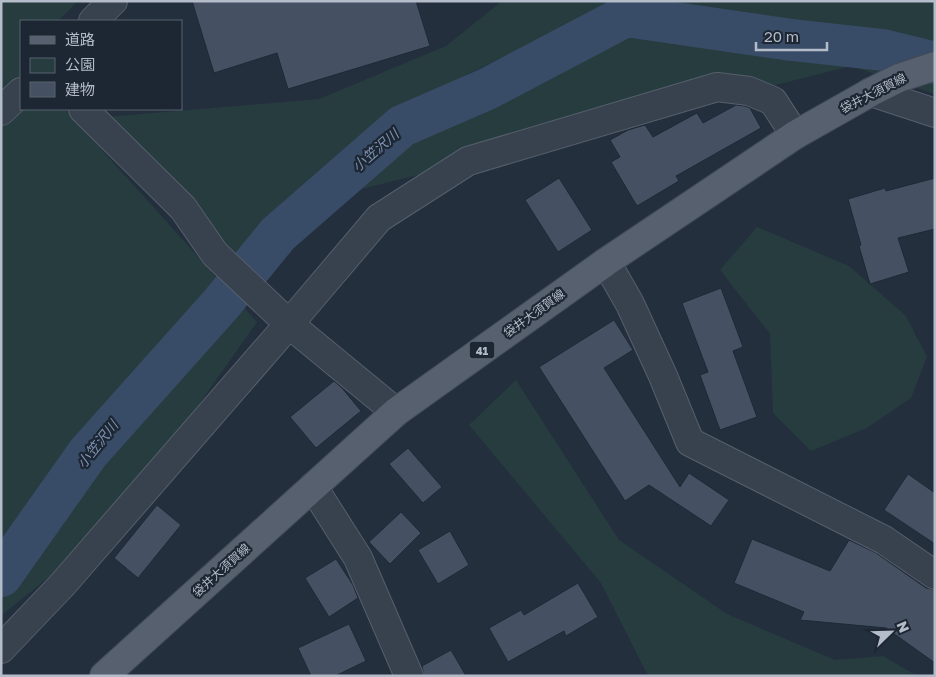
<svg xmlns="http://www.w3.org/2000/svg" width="936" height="677" viewBox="0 0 936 677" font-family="'Golos Text','Noto Sans JP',sans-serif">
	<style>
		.green { fill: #263c3f }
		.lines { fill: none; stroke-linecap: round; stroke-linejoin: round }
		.stream { stroke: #394c67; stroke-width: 7 }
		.river { stroke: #394c67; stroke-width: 42 }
		.building { fill: #455162; stroke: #1f2835 }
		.street-casing { stroke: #565f6c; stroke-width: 30 }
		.primary-casing { stroke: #414a57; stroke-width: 30 }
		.street { stroke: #38414e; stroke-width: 28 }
		.primary { stroke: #56606e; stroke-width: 28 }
		.labels { text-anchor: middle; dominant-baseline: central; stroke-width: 4.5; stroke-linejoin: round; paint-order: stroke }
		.shield { fill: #1d2633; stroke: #878f9c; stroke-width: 1 }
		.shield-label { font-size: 11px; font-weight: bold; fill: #b4bcc9 }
		.street-label { font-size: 12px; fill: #b4bcc9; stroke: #1d2633 }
		.water-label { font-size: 14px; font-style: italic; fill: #7c92b1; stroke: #1d2633 }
	</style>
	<rect width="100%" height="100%" fill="#242f3e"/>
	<!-- green -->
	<path class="green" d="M1,1H78L58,21H21V109H65L257,322L116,522L1,616Z
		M502,1H624L569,25L460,78L285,200L237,255L106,117L319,99L446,46Z
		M667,1H935V94L851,66L318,200L487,89Z
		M757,227L849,266L906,316L927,357L911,398L867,428L811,451L773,413L770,334L720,270Z
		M516,380L619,540L727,614L835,660L883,656L917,676H648L601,583L469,425Z"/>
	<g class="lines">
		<!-- stream -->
		<path class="stream" d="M626,16L660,1"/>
		<!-- river -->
		<path class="river" d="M1,576L88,453L221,304L278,234L402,126L487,89L626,16L792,40L883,50L935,63"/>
	</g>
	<!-- building -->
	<path class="building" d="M192,1H416L430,46L288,89L277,53L214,73Z
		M736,105L745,106L750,108L761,128L676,176L679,181L637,206L611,162L620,157L610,140L628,130L645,125L653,137L697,113L703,123Z
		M559,178L592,230L558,252L525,200Z
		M935,178V229L898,238L909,272L870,284L859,246L861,245L848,199L885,188L886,191Z
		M721,288L743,347L733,351L757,417L720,430L700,375L708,372L682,303Z
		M614,320L633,350L604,368L680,487L689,473L729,500L711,526L649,485L625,501L539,367Z
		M334,381L342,388L361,411L316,448L290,417Z
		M408,448L442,487L423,503L389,464Z
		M908,474L935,493V544L884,510Z
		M157,505L181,525L138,578L114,558Z
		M401,512L421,533L390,564L369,542Z
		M450,531L469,565L438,584L418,550Z
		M752,539L830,571L849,540L876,553L926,588L935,590V663L886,628L800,620L804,612L734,583Z
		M336,559L353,585L358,598L329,617L305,578Z
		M578,583L598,617L566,636L564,631L508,662L489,628L521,610L524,615Z
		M349,624L366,661L335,676H311L298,648Z
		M451,650L466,676H424L422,666Z"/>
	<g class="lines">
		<!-- street casing -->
		<g class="street-casing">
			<path id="street" d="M93,21L113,1
				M871,92L935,113
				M83,109L183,208L215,254L289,324L396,412
				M1,111L21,92
				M606,262L630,304L663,376L690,442L884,540L935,575
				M313,487L358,558L409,676
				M1,649L63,584L289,324L379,218L468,161L717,87L749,91L773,101L795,135"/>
		</g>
		<!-- primary casing -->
		<g class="primary-casing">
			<path id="primary" d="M104,676L396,412L606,262L795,135L871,92L899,78L935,66"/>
		</g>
		<!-- street -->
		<use href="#street" class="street"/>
		<!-- primary -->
		<use href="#primary" class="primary"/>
	</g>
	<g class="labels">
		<!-- shield labels -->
		<rect class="shield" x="469.5" y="341.5" width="25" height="17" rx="4"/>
		<g class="shield-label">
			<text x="482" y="350">41</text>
		</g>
		<!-- street labels -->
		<g class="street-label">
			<text transform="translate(873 93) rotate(-27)">袋井大須賀線</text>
			<text transform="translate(534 313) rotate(-36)">袋井大須賀線</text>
			<text transform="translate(221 570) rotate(-42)">袋井大須賀線</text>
		</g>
		<!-- water labels -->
		<g class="water-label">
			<text transform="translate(375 150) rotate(-41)">小笠沢川</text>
			<text transform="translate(97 444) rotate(-51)">小笠沢川</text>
		</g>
	</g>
	<!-- border -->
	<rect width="936" height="677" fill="none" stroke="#b4bcc9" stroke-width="5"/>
	<!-- legend -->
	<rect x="20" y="20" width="162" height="90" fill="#1d2633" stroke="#59626f"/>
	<rect x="30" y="36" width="25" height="8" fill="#56606e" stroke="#59626f"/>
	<text x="65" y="45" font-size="15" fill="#b4bcc9">道路</text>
	<rect x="30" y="58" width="25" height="15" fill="#263c3f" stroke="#59626f"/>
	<text x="65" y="70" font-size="15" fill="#b4bcc9">公園</text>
	<rect x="30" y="82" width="25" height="15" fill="#455162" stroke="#59626f"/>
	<text x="65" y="95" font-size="15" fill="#b4bcc9">建物</text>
	<!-- north arrow -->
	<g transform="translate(891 632) rotate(67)" stroke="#1d2633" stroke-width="4" paint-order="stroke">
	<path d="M0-4L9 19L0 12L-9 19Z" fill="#b4bcc9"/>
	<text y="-8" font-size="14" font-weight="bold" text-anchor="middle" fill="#b4bcc9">N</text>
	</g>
	<!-- scale -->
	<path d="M756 42v8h71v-8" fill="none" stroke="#b4bcc9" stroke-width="2.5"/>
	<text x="764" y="42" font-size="15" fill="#b4bcc9" stroke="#1d2633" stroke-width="4" paint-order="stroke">20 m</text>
</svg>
